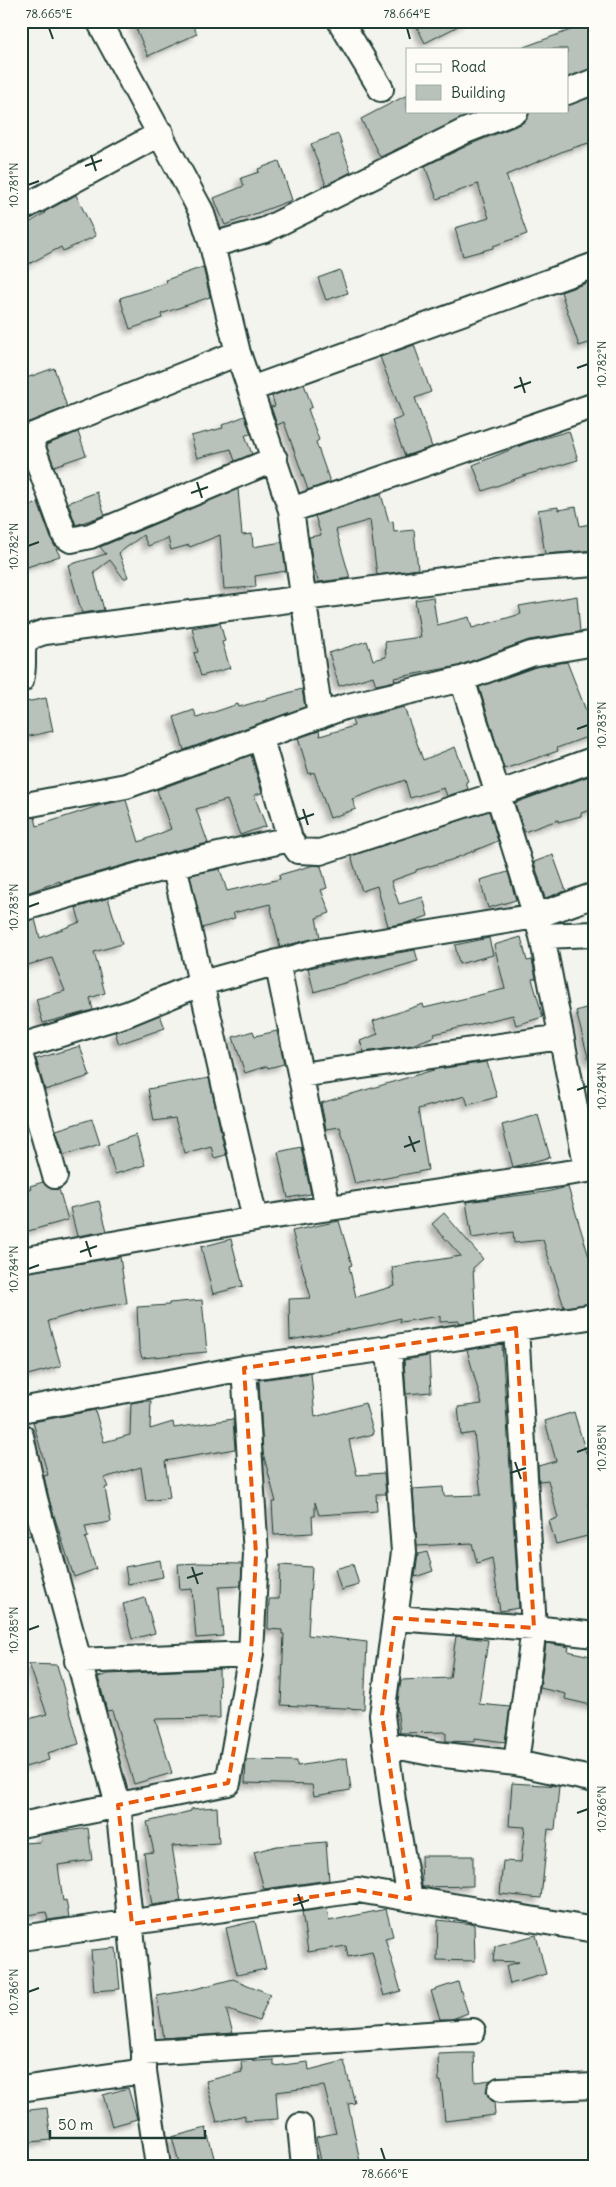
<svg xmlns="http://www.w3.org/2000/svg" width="616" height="2187" viewBox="0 0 616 2187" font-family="Delius,sans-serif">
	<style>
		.building { fill: #b9c1bb; stroke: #1f3d34; filter: url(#shadow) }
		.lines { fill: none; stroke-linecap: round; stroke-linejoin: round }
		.street-casing { stroke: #1f3d34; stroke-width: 28 }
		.street { stroke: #fdfcf7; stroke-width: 24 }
		.marked { fill: none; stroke: #e8590c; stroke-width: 4; stroke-dasharray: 10 6; stroke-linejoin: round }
		.ticks { fill: none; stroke: #1f3d34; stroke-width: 2 }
		.neatline { fill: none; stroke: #1f3d34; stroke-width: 2 }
		.ticks-label { font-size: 12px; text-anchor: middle; fill: #1f3d34 }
	</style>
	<defs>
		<filter id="shadow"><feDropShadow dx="-4.5" dy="4.5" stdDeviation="2.5" flood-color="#0004"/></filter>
	</defs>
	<rect width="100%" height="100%" fill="#f4f4ef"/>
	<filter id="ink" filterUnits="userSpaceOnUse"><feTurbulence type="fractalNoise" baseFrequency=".02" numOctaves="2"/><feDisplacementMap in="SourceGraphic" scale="10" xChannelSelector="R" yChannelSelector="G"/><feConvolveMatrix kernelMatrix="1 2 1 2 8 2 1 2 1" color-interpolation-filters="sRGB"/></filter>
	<g filter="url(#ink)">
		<!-- building -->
		<path class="building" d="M133,21H191L197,34L148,56Z
			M414,21H468L425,43Z
			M595,21V68L567,77V49H524V47Z
			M407,95V111H478L380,157L361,119Z
			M595,96V141L566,150L506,175L527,234L493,246V248L463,256L455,228L489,218L478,184L437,199L425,166L471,144L521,124L527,119L529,111H567V105Z
			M338,134L351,172L326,185L311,144Z
			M279,161L292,200L225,225L214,198L244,186L241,178L259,172L258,169Z
			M76,195L96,236L63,251L61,247L21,268V228L45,213L44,212Z
			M203,267L210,297L161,314L162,318L130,329L120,298L167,283L166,280Z
			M340,270L348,293L326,300L318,278Z
			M595,280V341L579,346L561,292Z
			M414,345L431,392L415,398L432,447L405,456L392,421L403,417L380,357Z
			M54,368L67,407L21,425V380Z
			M304,384L312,407L308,409L319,440L316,442L330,482L308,490L284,422L277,425L271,407L275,406L272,396Z
			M245,416L251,434L245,435L252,454L235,461L231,449L197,458L191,436L223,428L222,425Z
			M569,431L578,460L526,475L483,491L473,465L527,443Z
			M78,432L86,455L54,466L46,445Z
			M238,489L242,535L252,534L253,547L282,542L286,571L255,576L256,587L224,589L220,535L190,547L189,545L171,550L168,538L148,546L143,535L119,553L128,577L124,579L110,560L94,572L104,610L82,613L68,565L106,554L100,547Z
			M97,492L105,515L76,525L68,503Z
			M381,494L389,522L393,521L394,532L414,530L418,569L377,575L370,520L336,530L350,578L319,582L313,566L309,537L321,535L315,516Z
			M38,503L52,541L60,556L21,569V509Z
			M558,507V510L576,507L580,526L595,523V550L545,554L538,510Z
			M577,596L580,632L529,640L458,666L394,678L395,681L376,685L373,676L339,686L329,653L367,641L373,660L386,657L385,642L421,637L415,600L433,597L437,625L469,617L472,628L521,614L519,606Z
			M220,623L225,641L222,642L230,668L201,676L194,653L198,652L192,628Z
			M567,662L587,713L595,711V734L557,748L558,751L504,769L479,687L535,667Z
			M302,689L305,707L184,750L174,717L194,710L197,718L238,704L239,707Z
			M46,698L53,731L21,738V703Z
			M404,707L423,760L455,747L468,781L466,782L468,789L447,796L444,788L410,798L405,780L352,799L356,809L330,818L314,772L309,774L298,738L319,731L320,736L354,726L352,720Z
			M251,755L262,793L254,795L266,826L240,835L227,800L196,809L208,843L170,852L60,883V881L21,895V819L35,817L37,826L101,805L126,800L139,842L171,829L157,790Z
			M595,774V809L581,813V816L558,822V820L524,832L515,803Z
			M489,811L498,841L451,860L416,870V872L391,881L399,904L423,897L428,916L407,923L388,926L377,886L362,891L351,856Z
			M553,855L566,891L545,898L534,862Z
			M314,865L321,866L327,888L321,890L330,913L316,918L320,937L280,947L270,904L233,913L235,918L202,928L190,875L220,869L227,891L280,879L279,875Z
			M508,872L516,900L488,908L480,880Z
			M108,898L122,944L94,952L105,993L90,998L93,1010L43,1023L36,999L65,991L52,958L21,967V922L35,919L40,938L80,922L76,908Z
			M521,937L527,961L532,960L536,978L532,979L543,1017L516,1025L513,1015L434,1034L435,1036L412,1045L364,1052L360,1041L378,1034L373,1021L423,1004L424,1008L505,989L494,945Z
			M489,938L493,955L459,964L455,945Z
			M415,950L418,961L314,992L308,968Z
			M595,1005V1060L589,1061L576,1011Z
			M160,1015L165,1028L119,1044L115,1032Z
			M253,1031L255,1036L277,1031L284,1064L268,1068L267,1066L245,1073L233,1037Z
			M80,1046L90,1076L45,1090L36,1059Z
			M487,1062L497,1097L468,1105L465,1096L418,1109L428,1170L355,1184L340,1127L326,1129L321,1103L437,1069Z
			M209,1078L226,1155L214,1158L211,1146L185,1153L175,1118L154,1121L148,1089Z
			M538,1115L550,1157L513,1167L502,1125Z
			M92,1119L100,1144L64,1155L56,1130Z
			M136,1135L145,1165L115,1174L107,1145Z
			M301,1147L311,1194L288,1198L278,1152Z
			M43,1182L51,1189H59L68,1220L21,1233V1190L31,1189L30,1186Z
			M568,1187L589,1257L595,1256V1303L564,1307L543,1240L514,1243L513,1232L472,1238L466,1202L546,1192Z
			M99,1201L107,1231L77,1236L70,1208Z
			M444,1213L483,1259L473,1268L476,1321L460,1323L459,1321L440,1322V1316L400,1322V1318L374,1325L290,1340L289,1299L311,1298L292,1231L339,1221L352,1265L349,1266L356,1297L395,1286L392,1267L461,1256L432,1224Z
			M231,1239L243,1286L213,1294L201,1247Z
			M120,1257L127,1303L94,1308L48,1321L61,1366L24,1376L21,1367V1273Z
			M202,1300L207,1352L142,1358L139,1348L137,1307L169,1305V1303Z
			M502,1344L519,1608L500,1611L492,1558L477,1563L472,1543L417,1546L413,1489L443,1487L444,1496L481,1495L474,1433L461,1435L458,1407L482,1404L467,1350Z
			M429,1356L431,1392L406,1394L404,1360Z
			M311,1373L315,1417L365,1403L374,1434L349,1440L357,1475L384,1473L386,1494H376L377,1511L319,1515L315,1502V1516H312L313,1533L274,1535L272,1502H276L263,1453L259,1380Z
			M142,1401H151L150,1429L173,1422L174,1428L233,1419L235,1449L165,1461L170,1498L146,1501L141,1467L104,1478L108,1487L105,1488L111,1522L85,1526L88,1537L85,1538L96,1569L74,1577L50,1503L44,1476L48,1475L33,1422L95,1410L104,1442L130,1435L131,1403Z
			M574,1412L586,1453L591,1452L595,1465V1500L588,1501L595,1526V1534L556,1544L549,1521L558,1518L548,1480L539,1481L538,1466L556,1461L545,1421Z
			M24,1510L31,1535L21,1538V1511Z
			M427,1552L433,1571L415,1577L418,1554Z
			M160,1560L163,1577L128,1584L125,1567Z
			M200,1563L242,1564L241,1586L219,1587L223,1636L196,1638L192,1589L180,1590L178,1564Z
			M353,1564L359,1585L341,1590L335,1569Z
			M280,1565L312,1567L308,1635L367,1642L364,1709L281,1705L284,1634H282V1630L268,1629L269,1599H279Z
			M145,1598L155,1633L132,1639L123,1604Z
			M456,1636L488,1640L479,1704L510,1707L505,1742L475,1738V1742L446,1741V1732L400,1733L397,1706L401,1680L450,1678Z
			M546,1643L569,1647L568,1651L595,1657V1706L565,1699L566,1694L540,1688Z
			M29,1664L57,1665L79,1744L47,1753L49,1760L25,1767L21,1756V1721L47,1714Z
			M219,1669L220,1718L155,1719L172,1773L134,1784L112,1710L107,1711L98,1677L108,1674Z
			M347,1758L351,1790L314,1796L312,1785L245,1783L246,1760L297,1761V1766Z
			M512,1783L559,1786L555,1830L548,1829L541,1898L500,1894L503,1861L521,1862L525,1827L509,1826Z
			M217,1807L219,1843L172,1846L181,1901L152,1905L144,1853L154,1852L147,1822L191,1811V1809Z
			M88,1828L92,1860L58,1865L63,1901L66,1900L69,1917L48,1920L46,1912L21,1916V1843L41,1842L40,1835Z
			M326,1842L329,1880L264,1889L254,1852L277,1846Z
			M421,1856H473V1886L422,1887Z
			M327,1908L329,1921L386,1909L393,1936L385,1938L401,1991L384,1996L372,1952L348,1957L346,1946L308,1952L302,1912Z
			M438,1920L474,1924L475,1961L437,1960Z
			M255,1921L266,1969L237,1975L226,1928Z
			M536,1935L546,1974L510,1984L506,1966L519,1962L493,1961L495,1946Z
			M116,1948L120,1989L94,1991L91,1950Z
			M233,1979L270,1994L259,2021L226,2009L233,2033L164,2038L157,1996L195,1989Z
			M458,1982L468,2013L452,2019H440L431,1991Z
			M462,2053H474L475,2082L491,2080L486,2091L489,2098L494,2102L495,2115L445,2121L441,2081H439L438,2054Z
			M274,2060V2066L308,2062L309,2070L344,2061L355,2103L348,2104L361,2166H322L316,2137L336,2133L324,2086L276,2092L278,2119L245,2121V2115L217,2122L206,2081L242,2072L241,2062Z
			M128,2088L137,2119L112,2126L103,2095Z
			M47,2108L51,2140L21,2143V2111Z
			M206,2128L215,2161L198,2166H180L172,2137Z"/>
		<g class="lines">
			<!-- street casing -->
			<g class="street-casing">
				<path id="street" d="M99,21L201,211L212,245L238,353L291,510L320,716
					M340,21L381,89
					M567,92L595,81
					M21,209L161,133
					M212,245L265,230L465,131L516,111
					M251,389L595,265
					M29,437L65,536L71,540L90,536L275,459
					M21,440L238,353
					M291,510L595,405
					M462,679L542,936L587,1169
					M21,680C28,654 12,641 45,632L527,569L595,564
					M21,806L126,786L344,707L462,679L531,654L595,643
					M290,839L298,851L320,852L498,794L595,759
					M174,865L255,1219
					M21,909L174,865L290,839L261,739
					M542,936L595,934
					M277,962L328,1208
					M21,1046L127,1014L202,983L315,952L536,916L595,895
					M21,1057L55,1176
					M301,1075L561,1037
					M21,1260L255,1219L595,1169
					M516,1328L534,1628L595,1635
					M389,1348L404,1552L382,1715L393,1801L410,1899
					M21,1410L244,1368L389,1348L595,1316
					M21,1436L35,1499L118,1805L144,2053V2071L158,2166
					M395,1618L534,1628L516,1763
					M77,1661L251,1654
					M385,1744L436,1754L516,1763L595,1780
					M21,1825L228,1783L251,1654L256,1554L244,1368
					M21,1938L358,1890L595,1930
					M144,2053L473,2031
					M21,2089L144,2071
					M500,2090L595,2086
					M300,2126L304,2166"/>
			</g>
			<!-- street -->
			<use href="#street" class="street"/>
		</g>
	</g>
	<!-- marked area -->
	<path class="marked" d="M516,1328L534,1628L395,1618L382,1715L410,1899L358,1890L132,1924L118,1805L228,1783L251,1654L256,1554L244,1368Z"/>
	<!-- ticks -->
	<path class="ticks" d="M49,28L53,39M407,28L410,39M91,155L96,171M85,166L102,160M28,185L39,181M577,368L588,364M520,377L525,393M514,388L531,382M197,482L202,498M191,493L208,487M28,546L39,542M577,729L588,725M303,809L308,825M297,820L314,814M28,907L39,903M577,1090L588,1086M409,1136L415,1152M404,1147L420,1141M86,1241L91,1257M80,1252L97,1246M28,1269L39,1265M577,1452L588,1448M515,1462L521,1479M510,1473L526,1468M192,1567L198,1584M187,1578L203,1573M28,1630L39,1626M577,1813L588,1809M298,1894L304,1911M293,1905L309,1900M28,1992L39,1988M381,2148L385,2160"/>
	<!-- margin -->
	<rect width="616" height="2187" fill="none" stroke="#fdfcf7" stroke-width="55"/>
	<!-- legend -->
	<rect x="406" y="48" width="162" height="65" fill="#fdfcf7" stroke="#a4b0a9"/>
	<rect x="416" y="64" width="25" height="8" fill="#fdfcf7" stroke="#a4b0a9"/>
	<text x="451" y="72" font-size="15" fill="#1f3d34">Road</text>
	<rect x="416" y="85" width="25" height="15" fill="#b9c1bb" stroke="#a4b0a9"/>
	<text x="451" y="98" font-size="15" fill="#1f3d34">Building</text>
	<!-- scale -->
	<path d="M50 2130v8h155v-8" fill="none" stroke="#1f3d34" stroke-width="2.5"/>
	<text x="58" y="2130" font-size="15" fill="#1f3d34" stroke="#fdfcf7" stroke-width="4" paint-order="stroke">50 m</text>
	<rect x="28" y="28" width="560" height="2132" class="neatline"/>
	<g class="ticks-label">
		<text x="49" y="18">78.665°E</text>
		<text x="407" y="18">78.664°E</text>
		<text transform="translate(14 185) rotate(-90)" y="4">10.781°N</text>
		<text transform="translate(602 364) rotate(-90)" y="4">10.782°N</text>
		<text transform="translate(14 546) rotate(-90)" y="4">10.782°N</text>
		<text transform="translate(602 725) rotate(-90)" y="4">10.783°N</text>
		<text transform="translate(14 907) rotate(-90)" y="4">10.783°N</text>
		<text transform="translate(602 1086) rotate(-90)" y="4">10.784°N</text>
		<text transform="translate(14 1269) rotate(-90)" y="4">10.784°N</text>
		<text transform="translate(602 1448) rotate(-90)" y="4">10.785°N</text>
		<text transform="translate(14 1630) rotate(-90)" y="4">10.785°N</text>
		<text transform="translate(602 1809) rotate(-90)" y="4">10.786°N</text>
		<text transform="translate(14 1992) rotate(-90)" y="4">10.786°N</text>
		<text x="385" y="2178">78.666°E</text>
	</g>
</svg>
